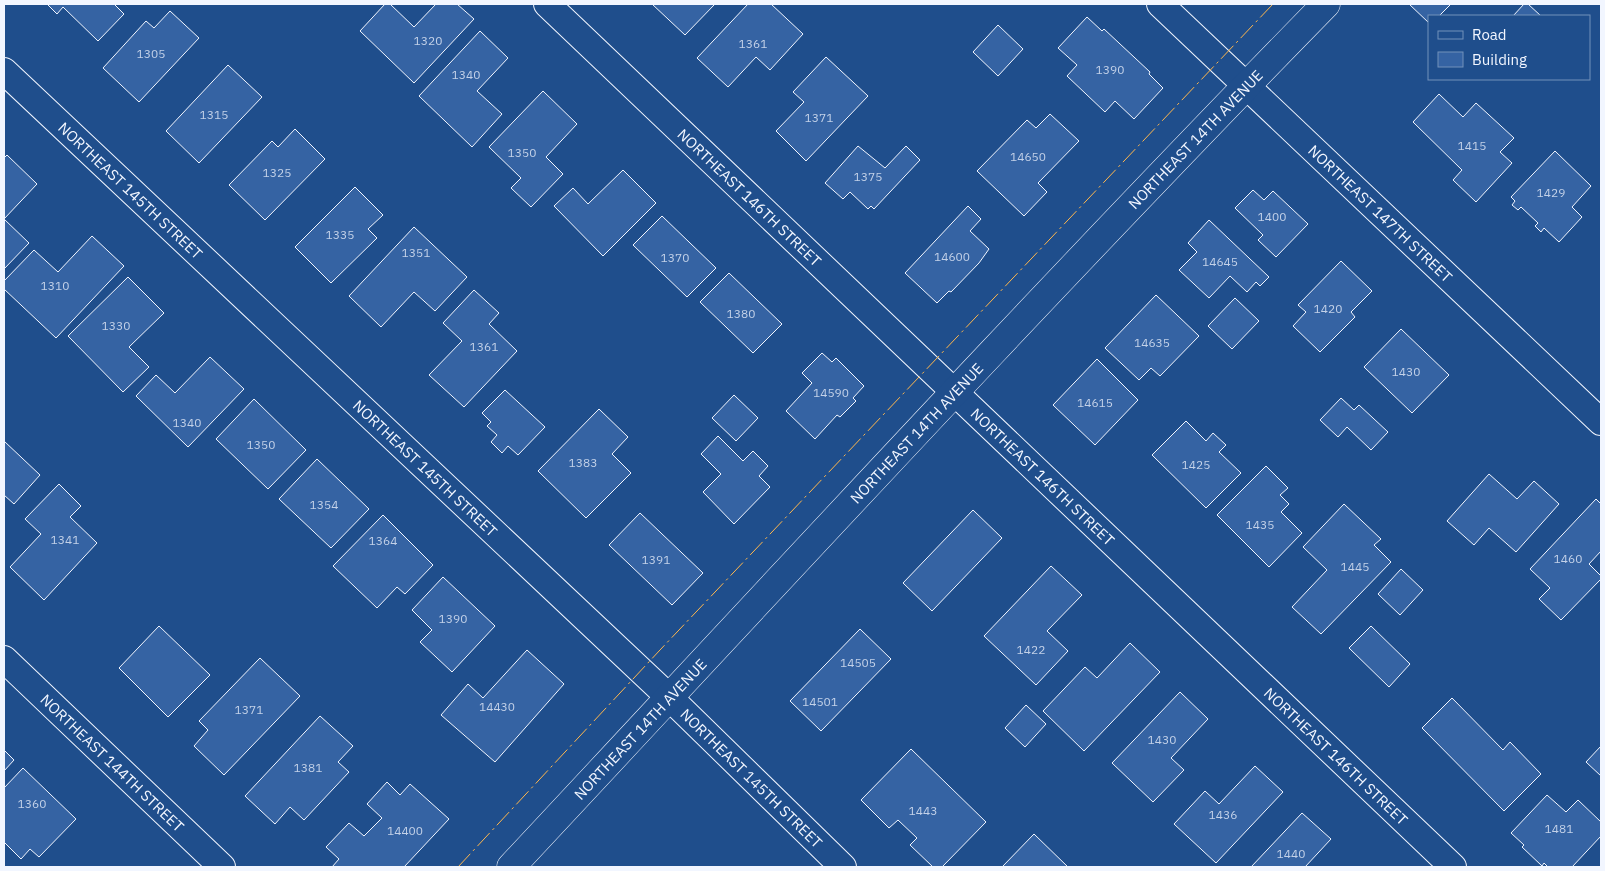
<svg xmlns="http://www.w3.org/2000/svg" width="1605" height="871" viewBox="0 0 1605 871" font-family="'IBM Plex Sans',sans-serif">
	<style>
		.building { fill: #3563a3; stroke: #f2f6ff }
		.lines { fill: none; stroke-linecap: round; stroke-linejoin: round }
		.street-casing { stroke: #f2f6ff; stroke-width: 28 }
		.secondary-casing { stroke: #f2f6ff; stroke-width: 29 }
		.street { stroke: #1f4e8c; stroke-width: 26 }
		.secondary { stroke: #1f4e8c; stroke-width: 28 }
		.power { stroke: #ffb74d; stroke-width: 1; stroke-dasharray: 18 4 2.5 4; stroke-linecap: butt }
		.labels { text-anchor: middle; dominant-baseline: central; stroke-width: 4; stroke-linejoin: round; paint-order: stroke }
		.number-label { font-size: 12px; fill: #c3d1e8 }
		.street-label { font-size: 15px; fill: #f2f6ff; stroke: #1f4e8c }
	</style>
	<rect width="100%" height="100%" fill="#1f4e8c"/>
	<!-- building -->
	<path class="building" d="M47,4H114L124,14L98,41L63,7L57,14Z
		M385,4H390L414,27L436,4H457L474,19L414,83L360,31Z
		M652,4H715L685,35Z
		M748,4H771L803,34L770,70L756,57L728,87L697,58Z
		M1409,4H1451L1439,16H1429V23Z
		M1524,4H1528L1541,16H1513Z
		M170,11L199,38L139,102L103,68L146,21L154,28Z
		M1087,17L1102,31L1104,29L1150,72L1149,74L1163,88L1134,119L1115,101L1105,112L1067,76L1077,65L1058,48Z
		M998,25L1023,49L998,76L973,52Z
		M480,31L508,58L477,91L502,114L472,147L419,96Z
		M826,57L868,96L806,161L776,131L804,102L793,92Z
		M228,65L262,97L199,163L166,131Z
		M543,91L577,124L546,157L563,174L531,207L511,188L521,178L489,147Z
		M1439,94L1463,117L1476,103L1514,138L1500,152L1512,163L1476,202L1453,180L1462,170L1413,122Z
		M1050,114L1079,141L1038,183L1047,192L1024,216L977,171L1027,120L1036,128Z
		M295,129L325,159L265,220L229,185L272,141L278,147Z
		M858,146L885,168L906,146L920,160L874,209L871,206L868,209L850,192L843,199L825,183Z
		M1555,151L1591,186L1572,207L1582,217L1559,242L1544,228L1541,232L1535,226L1538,223L1521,207L1518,210L1512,205L1515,201L1511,197Z
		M7,155L37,184L4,219L29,243L4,269V158Z
		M623,170L656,203L603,256L554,206L573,188L588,204Z
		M355,187L383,215L368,229L377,238L331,283L295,247Z
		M1253,190L1264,200L1273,191L1308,224L1276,257L1258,240L1263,235L1235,208Z
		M968,206L981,219L970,231L989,249L979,263L951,292L949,291L937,303L905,273Z
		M662,216L716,268L687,297L633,245Z
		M1209,220L1269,277L1260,286L1256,282L1247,292L1230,276L1209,298L1179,270L1197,252L1188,243Z
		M414,227L467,277L435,311L414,292L381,327L349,296Z
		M92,236L124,266L56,338L4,289V281L34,250L58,272Z
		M1341,261L1372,291L1351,312L1355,317L1320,352L1293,326L1306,312L1298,305Z
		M729,273L782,324L753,353L700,302Z
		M128,277L164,313L129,347L149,367L123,392L68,336Z
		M474,290L499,313L489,324L517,351L464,407L429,375L462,341L443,323Z
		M1156,295L1199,336L1160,376L1151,368L1139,380L1105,348Z
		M1235,298L1259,321L1232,349L1208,326Z
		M1401,329L1449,375L1412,413L1364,367Z
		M822,353L832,362L836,358L864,386L853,398L856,401L840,417L837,415L815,439L786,411L812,383L802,373Z
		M210,357L244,389L188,447L136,396L156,375L175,393Z
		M1097,359L1138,400L1095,445L1053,405Z
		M505,390L545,427L518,455L508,446L502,453L491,442L497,435L487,426L491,422L482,413Z
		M734,395L758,418L736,441L712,418Z
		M1341,398L1354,410L1359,405L1388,432L1371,450L1347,427L1338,437L1320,420Z
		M254,399L306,450L268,489L216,439Z
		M599,409L628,437L612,454L631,473L586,518L538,471Z
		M1186,421L1206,441L1213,433L1226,445L1219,452L1241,473L1206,508L1152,455Z
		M718,436L743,461L753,451L768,466L759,476L770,487L734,524L703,492L721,474L701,454Z
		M4,441L40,475L14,504L4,495Z
		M317,459L369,509L331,548L279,499Z
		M1266,466L1288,488L1280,495L1289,504L1281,512L1302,533L1269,567L1217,515Z
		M1489,474L1517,499L1534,481L1559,504L1516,552L1489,528L1474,545L1447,521Z
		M59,484L81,506L70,517L97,543L44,600L10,567L41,534L25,519Z
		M1596,499L1601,504V551L1589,564L1601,576V579L1561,620L1539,599L1550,588L1530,569Z
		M1344,504L1381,539L1374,545L1391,562L1321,634L1292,607L1327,570L1303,547Z
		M973,510L1002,538L932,611L903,583Z
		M640,513L703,573L672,605L609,545Z
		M383,515L433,565L405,594L397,587L377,608L333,566Z
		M1051,566L1082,595L1047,631L1068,651L1036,685L984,636Z
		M1401,569L1423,590L1400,615L1378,594Z
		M443,577L495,626L452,672L420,642L432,630L412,610Z
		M159,626L210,675L168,717L119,668Z
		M1371,626L1410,664L1389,687L1349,648Z
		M860,629L891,659L821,731L790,701Z
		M1130,643L1160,672L1084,751L1043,711L1085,667L1097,678Z
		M527,650L564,684L495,762L441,715L468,684L483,698Z
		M260,658L300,696L224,775L194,746L208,730L199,721Z
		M1180,692L1208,719L1171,758L1184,770L1153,802L1112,763Z
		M1452,698L1503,750L1510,742L1541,774L1504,811L1422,728Z
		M1026,705L1046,724L1025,747L1005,728Z
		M320,716L353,746L338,762L349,772L304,820L290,807L275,824L245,796Z
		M1601,746V776L1586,762Z
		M911,749L986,822L942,867H933L910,845L917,838L898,820L889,828L861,800Z
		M4,750L14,760L4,771Z
		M1255,766L1283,792L1216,863L1174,824L1205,791L1219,804Z
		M23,768L76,819L39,857L30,849L21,859L4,842V788Z
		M387,782L400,795L410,784L449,819L404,867H332L339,859L326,847L349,823L364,836L382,818L367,804Z
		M1547,795L1566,812L1578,800L1601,822V836L1572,867H1548L1544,863L1542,866L1522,847L1524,845L1511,833Z
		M1302,813L1331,839L1305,867H1251Z
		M1034,834L1068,867H1002Z"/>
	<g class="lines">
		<!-- street casing -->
		<g class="street-casing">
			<g id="street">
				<path id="s1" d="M547,4L1453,867"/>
				<path id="s2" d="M1160,4L1601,422"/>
				<path id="s3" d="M4,71L670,698L843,867"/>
				<path id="s4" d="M4,659L222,867"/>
			</g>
		</g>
		<!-- secondary casing -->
		<g class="secondary-casing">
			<g id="secondary">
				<path id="s5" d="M511,867C781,578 1049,287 1326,4"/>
			</g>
		</g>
		<!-- street -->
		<use href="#street" class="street"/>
		<!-- secondary -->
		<use href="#secondary" class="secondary"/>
		<!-- power -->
		<path class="power" d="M458,867L660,650L1273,4"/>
	</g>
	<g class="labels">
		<!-- number labels -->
		<g class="number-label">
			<text x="428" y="40">1320</text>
			<text x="753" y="43">1361</text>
			<text x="151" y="53">1305</text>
			<text x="1110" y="69">1390</text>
			<text x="466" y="74">1340</text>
			<text x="214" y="114">1315</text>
			<text x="819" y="117">1371</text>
			<text x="1472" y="145">1415</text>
			<text x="522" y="152">1350</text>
			<text x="1028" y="156">14650</text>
			<text x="277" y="172">1325</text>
			<text x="868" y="176">1375</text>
			<text x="1551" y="192">1429</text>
			<text x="1272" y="216">1400</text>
			<text x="340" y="234">1335</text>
			<text x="416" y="252">1351</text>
			<text x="952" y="256">14600</text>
			<text x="675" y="257">1370</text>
			<text x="1220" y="261">14645</text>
			<text x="55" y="285">1310</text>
			<text x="1328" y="308">1420</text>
			<text x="741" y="313">1380</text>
			<text x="116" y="325">1330</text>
			<text x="1152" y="342">14635</text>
			<text x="484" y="346">1361</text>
			<text x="1406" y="371">1430</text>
			<text x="831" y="392">14590</text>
			<text x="1095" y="402">14615</text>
			<text x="187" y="422">1340</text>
			<text x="261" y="444">1350</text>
			<text x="583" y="462">1383</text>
			<text x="1196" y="464">1425</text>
			<text x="324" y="504">1354</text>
			<text x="1260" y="524">1435</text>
			<text x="65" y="539">1341</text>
			<text x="383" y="540">1364</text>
			<text x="1568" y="558">1460</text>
			<text x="656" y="559">1391</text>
			<text x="1355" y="566">1445</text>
			<text x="453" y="618">1390</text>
			<text x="1031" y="649">1422</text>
			<text x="858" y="662">14505</text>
			<text x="820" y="701">14501</text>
			<text x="497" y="706">14430</text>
			<text x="249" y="709">1371</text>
			<text x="1162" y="739">1430</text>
			<text x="308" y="767">1381</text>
			<text x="32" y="803">1360</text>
			<text x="923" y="810">1443</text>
			<text x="1223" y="814">1436</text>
			<text x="1559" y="828">1481</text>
			<text x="405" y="830">14400</text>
			<text x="1291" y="853">1440</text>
		</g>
		<!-- street labels -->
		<g class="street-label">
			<text stroke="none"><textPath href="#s5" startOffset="999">NORTHEAST 14TH AVENUE</textPath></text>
			<text stroke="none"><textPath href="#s3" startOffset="174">NORTHEAST 145TH STREET</textPath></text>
			<text stroke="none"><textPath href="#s1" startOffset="280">NORTHEAST 146TH STREET</textPath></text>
			<text stroke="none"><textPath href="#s2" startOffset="304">NORTHEAST 147TH STREET</textPath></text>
			<text stroke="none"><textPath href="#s5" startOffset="594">NORTHEAST 14TH AVENUE</textPath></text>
			<text stroke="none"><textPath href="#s3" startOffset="579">NORTHEAST 145TH STREET</textPath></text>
			<text stroke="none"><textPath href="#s1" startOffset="685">NORTHEAST 146TH STREET</textPath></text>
			<text stroke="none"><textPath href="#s5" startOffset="189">NORTHEAST 14TH AVENUE</textPath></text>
			<text stroke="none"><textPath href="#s1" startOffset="1090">NORTHEAST 146TH STREET</textPath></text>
			<text stroke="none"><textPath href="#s4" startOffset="150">NORTHEAST 144TH STREET</textPath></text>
			<text stroke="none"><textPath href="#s3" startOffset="1029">NORTHEAST 145TH STREET</textPath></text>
		</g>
	</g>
	<!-- border -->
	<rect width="1605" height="871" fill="none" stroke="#f2f6ff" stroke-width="10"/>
	<!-- legend -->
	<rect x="1428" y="15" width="162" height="65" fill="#1f4e8c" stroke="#7391ba"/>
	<rect x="1438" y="31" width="25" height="8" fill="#1f4e8c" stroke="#7391ba"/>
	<text x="1472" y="40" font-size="15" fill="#f2f6ff">Road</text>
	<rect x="1438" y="52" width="25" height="15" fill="#3563a3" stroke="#7391ba"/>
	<text x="1472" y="65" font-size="15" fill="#f2f6ff">Building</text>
</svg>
